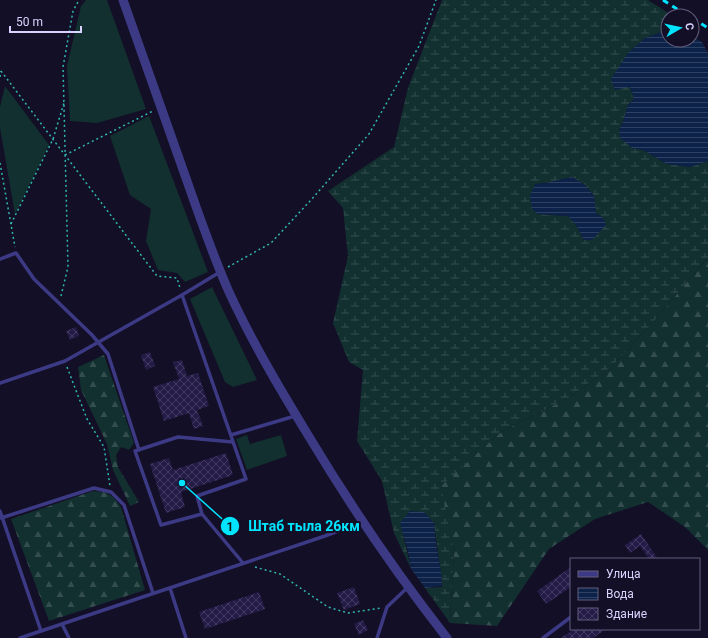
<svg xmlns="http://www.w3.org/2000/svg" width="708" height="638" viewBox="0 0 708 638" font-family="Roboto,sans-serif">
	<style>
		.grass { fill: #12302f }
		.forest { fill: url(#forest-firs) }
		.wetland { fill: url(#wetland-marsh); fill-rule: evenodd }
		.water { fill: url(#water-rules) }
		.building { fill: url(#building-cross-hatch) }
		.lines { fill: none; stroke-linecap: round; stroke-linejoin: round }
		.path { stroke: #2fb8b0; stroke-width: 1.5; stroke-dasharray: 2 3; stroke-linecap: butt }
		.service { stroke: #3d3a85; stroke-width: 3.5 }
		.tertiary { stroke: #3d3a85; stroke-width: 9 }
		.rail { stroke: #00e5ff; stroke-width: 3; stroke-dasharray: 6 5; stroke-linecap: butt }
		.leader { fill: none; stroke: #00e5ff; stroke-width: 1.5 }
		.callout-dot { fill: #00e5ff; stroke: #130f26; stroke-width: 1.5 }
		.mark-label { font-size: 12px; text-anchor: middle; font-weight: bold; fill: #111 }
		.callout-label { font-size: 14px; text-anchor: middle; font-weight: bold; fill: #00e5ff; stroke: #130f26; stroke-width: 4; stroke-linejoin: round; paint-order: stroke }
	</style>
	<defs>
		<pattern id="forest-firs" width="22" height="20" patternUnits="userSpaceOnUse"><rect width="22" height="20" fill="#12302f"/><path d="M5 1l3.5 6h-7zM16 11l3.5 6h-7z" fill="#344d4e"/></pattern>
		<pattern id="wetland-marsh" width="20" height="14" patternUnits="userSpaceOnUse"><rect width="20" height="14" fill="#12302f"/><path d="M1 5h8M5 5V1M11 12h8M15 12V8" fill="none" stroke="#344d4e"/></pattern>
		<pattern id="water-rules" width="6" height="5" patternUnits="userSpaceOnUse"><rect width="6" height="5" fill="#0c2248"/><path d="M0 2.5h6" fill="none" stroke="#2f4163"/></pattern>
		<pattern id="building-cross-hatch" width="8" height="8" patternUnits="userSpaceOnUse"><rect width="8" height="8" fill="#241b47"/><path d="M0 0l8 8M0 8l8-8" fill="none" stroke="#433b63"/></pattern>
	</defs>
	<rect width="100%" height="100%" fill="#130f26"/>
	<!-- grass -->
	<path class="grass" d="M86,0H107L146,109L97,123L70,121L67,66L81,6Z
		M5,86L49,145L15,214L0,128V107Z
		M149,116L208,272L185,282L177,273L158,270L146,241L151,209L130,195L110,136Z
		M212,287L257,380L233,387L225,382L190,299Z
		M247,435L250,444L281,435L287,456L247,470L236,439Z"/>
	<!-- forest -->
	<path class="forest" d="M708,259V550L685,527L648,502L595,519L549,549L497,626L450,623L454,551L440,486L501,432L570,397L611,367L655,320L704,262Z
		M104,355L134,443L129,450L121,447L116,455L118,467L139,502L130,506L113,470L107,444L81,390L78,367Z
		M93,491C109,492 112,494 121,507L145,590L49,621L11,519Z"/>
	<!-- wetland -->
	<path class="wetland" d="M442,0H648L673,16H668V30L645,38L630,87L634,99L628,105L623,122L619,130L632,148L643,150L667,164L690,167L708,161V259L704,262L655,320L611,367L570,397L501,432L441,486L454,551L450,623L425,588L442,587C441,565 436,544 434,523L403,534L411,569L394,533L382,481L357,441L363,370L349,362L333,323L348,256L343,208L328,191L394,147L408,88ZM572,177L585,185L594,196L596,213L603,218L584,240L576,225L568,216L538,214L535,184L546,183Z"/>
	<!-- water -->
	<path class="water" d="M668,30V40H692V36L702,42L708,53V161L690,167L667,164L643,150L632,148L620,138L619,130L623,122L628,105L634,99L630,87L615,90L611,79L628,53L645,38Z
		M572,177L585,185L594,196L596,213L603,218L606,225L592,240H584L576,225L568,216L538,214L532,209L530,196L535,184L546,183Z
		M410,511L424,512L434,523L436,543L441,572L442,586L425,588L411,569L407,548L400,523Z"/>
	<!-- building -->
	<path class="building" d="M76,327L79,336L70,340L66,331Z
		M150,352L155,366L146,370L141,355Z
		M182,360L187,376L198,373L209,406L197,410L203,426L194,429L189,413L164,421L153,387L179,379L173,362Z
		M226,453L233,475L181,492L185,507L166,513L150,464L169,458L173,470Z
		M641,534L658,559H649L640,546L630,553L625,545Z
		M571,567V587L546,604L537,591Z
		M354,587L360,604L344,610L337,593Z
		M259,592L265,609L205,629L199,612Z
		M363,620L368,630L359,635L354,624Z
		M574,629H606L593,638H561Z"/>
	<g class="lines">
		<!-- path -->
		<path class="path" d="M1,71L157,276L177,278L180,288
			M0,77L1,71
			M65,155L153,111
			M0,163L15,247
			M11,224L53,139L64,103
			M228,267L271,243L310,201L369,134L419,46L436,0
			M61,296L68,267L63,67L73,11L79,0
			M67,367L87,419L104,447L110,486
			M255,567L280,574L328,607L348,613L381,608"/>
		<!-- service -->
		<path class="service" d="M0,259L16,253L34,279L92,335L108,354L139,450
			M182,295L246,479L197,496L202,514
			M0,383L65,361L182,295L220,272
			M231,435L295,416
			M233,442L178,437L135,451L161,525L202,514L243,563
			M0,511L41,631L325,536L361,522
			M1,518L94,488L111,492L124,505L153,593
			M170,588L186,638
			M62,624L69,638
			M20,638L41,631
			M377,638L387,607L407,588
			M543,638L571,617"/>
		<!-- tertiary -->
		<path class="tertiary" d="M123,0C144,60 165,120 187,181C200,218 213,256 229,292C252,342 280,389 308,435C350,505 396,573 447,638"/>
		<!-- rail -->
		<path class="rail" d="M663,0L688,16
			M692,18L708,28"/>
	</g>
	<!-- callouts -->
	<path class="leader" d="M182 483L230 526"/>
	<g class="callout-dot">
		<circle cx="182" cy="483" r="4"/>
		<circle cx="230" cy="526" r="10"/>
	</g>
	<g class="mark-label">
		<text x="230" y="531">1</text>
	</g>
	<g class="callout-label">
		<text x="304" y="531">Штаб тыла 26км</text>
	</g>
	<!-- legend -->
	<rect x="570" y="558" width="130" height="72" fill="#130f26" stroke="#625e7d"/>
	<rect x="578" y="571" width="20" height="6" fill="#3d3a85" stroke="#625e7d"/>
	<text x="606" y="578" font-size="12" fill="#d9d4ff">Улица</text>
	<rect x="578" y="588" width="20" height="12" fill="url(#water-rules)" stroke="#625e7d"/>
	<text x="606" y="598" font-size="12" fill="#d9d4ff">Вода</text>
	<rect x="578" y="608" width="20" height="12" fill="url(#building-cross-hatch)" stroke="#625e7d"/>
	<text x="606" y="618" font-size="12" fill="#d9d4ff">Здание</text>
	<!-- north arrow -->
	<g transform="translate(680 28) rotate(81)"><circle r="19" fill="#130f26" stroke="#625e7d"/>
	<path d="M0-3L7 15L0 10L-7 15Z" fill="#00e5ff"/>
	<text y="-6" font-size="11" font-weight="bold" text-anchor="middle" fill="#d9d4ff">С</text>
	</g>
	<!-- scale -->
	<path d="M10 26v6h71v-6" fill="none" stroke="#d9d4ff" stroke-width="2"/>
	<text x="16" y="26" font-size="12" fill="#d9d4ff" stroke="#130f26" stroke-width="3" paint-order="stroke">50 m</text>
</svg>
